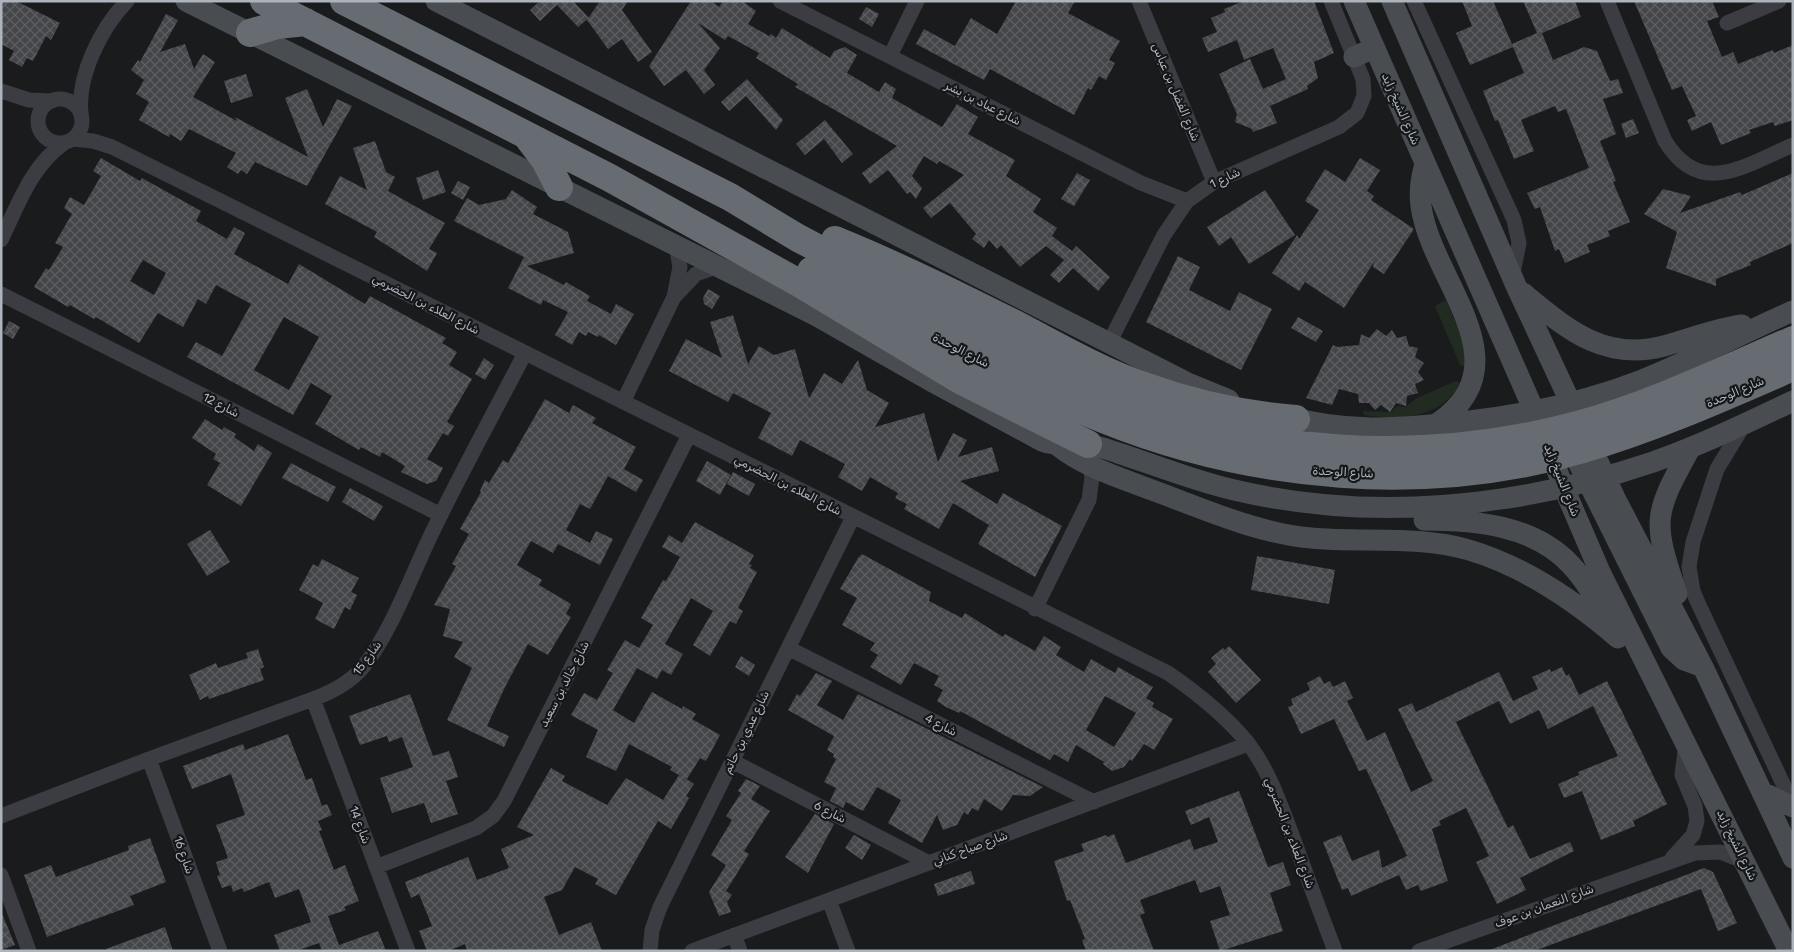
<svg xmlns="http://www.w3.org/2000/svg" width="1794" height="952" viewBox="0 0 1794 952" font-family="Rubik,'Noto Naskh Arabic',sans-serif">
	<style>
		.green { fill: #222b22 }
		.building { fill: url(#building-cross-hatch); fill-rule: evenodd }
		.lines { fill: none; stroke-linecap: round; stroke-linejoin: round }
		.street { stroke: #3b3d42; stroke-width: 15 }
		.secondary { stroke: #494d52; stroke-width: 21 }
		.highway { stroke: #676c73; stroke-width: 28 }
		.highway-bridge { stroke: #676c73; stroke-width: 28 }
		.labels { text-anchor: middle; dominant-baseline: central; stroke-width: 4.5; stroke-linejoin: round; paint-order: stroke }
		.street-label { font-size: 12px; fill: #adb4bc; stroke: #151618 }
	</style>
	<defs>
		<pattern id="building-cross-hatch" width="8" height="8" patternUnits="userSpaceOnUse" patternTransform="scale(1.25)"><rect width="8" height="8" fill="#44464a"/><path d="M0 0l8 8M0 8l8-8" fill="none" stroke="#5c5e62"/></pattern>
	</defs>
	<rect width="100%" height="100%" fill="#1a1b1d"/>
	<!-- green -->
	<path class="green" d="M1446,300L1460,332L1469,368L1460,365L1435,306Z
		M1456,381L1460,383C1443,418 1399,421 1364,415L1363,411L1391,412L1397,406L1405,407L1417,398Z"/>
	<!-- building -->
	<path class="building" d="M1,1H16L60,23L51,40L46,36L33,61L27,58L22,67L9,60L14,51L1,44Z
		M540,1H573L589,18L578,27L557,5L540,21L530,10Z
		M600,1H628L622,10L652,52L638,62L622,39L608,49L587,20Z
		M691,1H711L719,7L723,1H742L756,11L748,24L769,36L771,34L776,38L782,28L830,58L834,51L845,47L857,55L847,73L879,92L885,82L896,89L892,98L942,127L957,104L978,117L968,134L1015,160L1006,176L1041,199L1033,212L1057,228L1052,236L1072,251L1076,246L1110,277L1098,291L1073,268L1059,283L1050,275L1064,260L1046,246L1020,267L1001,245L997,249L989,240L984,248L972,239L976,234L950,203L931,218L923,208L964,175L939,161L937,164L924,156L912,176L922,188L916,199L910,192L907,194L888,170L870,184L862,173L897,146L795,87L798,84L756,58L759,53L728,36L725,40L698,23L720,48L704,70L715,85L704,94L686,70L664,86L649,66Z
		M1016,1H1075L1068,13L1120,41L1109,60L1115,63L1106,80L1099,76L1091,90L1088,88L1074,115L990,69L984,80L916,44L924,29L955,46L971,18L997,34Z
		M1244,1H1314L1334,53L1314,62L1318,78L1307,86L1308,89L1270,106L1277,123L1253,132L1252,129L1235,122L1237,114L1219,74L1250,59L1263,89L1286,79L1273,48L1244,60L1237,40L1208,52L1202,38L1217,32L1211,18L1225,12L1224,9Z
		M1462,1H1493L1512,44L1537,33L1523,1H1575L1581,17L1542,33L1553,60L1584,47L1597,51L1610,81L1618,79L1623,93L1603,99L1616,134L1600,141L1616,181L1613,182L1630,222L1608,231L1610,236L1587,245L1590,252L1565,263L1559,249L1555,251L1540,207L1535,209L1527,193L1589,168L1566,109L1558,112L1555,106L1521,120L1534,151L1514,159L1498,120L1495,121L1483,91L1524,73L1513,47L1470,65L1456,33L1472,26Z
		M1634,1H1712L1719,17L1707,21L1722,57L1733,52L1738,64L1773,50L1774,53L1793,45V120L1775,126L1773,122L1749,130L1751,133L1721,145L1711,122L1692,131L1687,120L1696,116L1682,86L1672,90Z
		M866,7L879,14L872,27L859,19Z
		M166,14L178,20L160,52L185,44L194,69L203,54L215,62L193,97L237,121L235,117L308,157L285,98L307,89L323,127L337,99L352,106L307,186L255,162L247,174L241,170L238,174L227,167L236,153L189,129L181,141L170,134L169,137L139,120L149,102L136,94L144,80L131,70L138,60L140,62Z
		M246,74L253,96L231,103L224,81Z
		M747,79L783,120L776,130L746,96L729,111L721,102Z
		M1633,119L1639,133L1626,138L1621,124Z
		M825,120L853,154L842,163L824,139L805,155L796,144Z
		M375,141L386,172L395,177L388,191L445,223L429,249L437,253L427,271L374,237L377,232L325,204L340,176L367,190L353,148Z
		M101,158L140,181L142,178L201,211L196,221L227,239L234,227L245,233L234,254L288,284L299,264L365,304L370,296L446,338L442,343L457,352L449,365L472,379L447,422L454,426L448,436L443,433L427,459L443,468L436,481L427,484L401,472L405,466L382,452L380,457L361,447L359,450L315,424L332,396L311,383L293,415L187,357L196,342L222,356L251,304L216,285L206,304L198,299L183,327L158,313L139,343L96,317L94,319L70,305L68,307L34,287L46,268L49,270L63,247L55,243L72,214L64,208L70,197L84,205L101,176L93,171ZM143,260L166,273L154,295L130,281ZM284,317L319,337L289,390L254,370Z
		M1360,158L1380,170L1367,191L1374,196L1371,200L1414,229L1384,274L1373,267L1374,262L1344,308L1305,282L1299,291L1272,273L1297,235L1299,239L1319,210L1305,201L1325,169L1345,182Z
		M438,170L446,192L423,200L416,178Z
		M1077,173L1090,180L1074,206L1061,199Z
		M1793,173V243L1750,262L1751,265L1716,279V286L1666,268L1677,232L1644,214L1663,189L1691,196L1680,213L1740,192L1742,195Z
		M458,181L470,187L463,200L451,193Z
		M512,190L537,207L533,214L568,232L574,253L527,266L564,285L566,282L590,296L587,301L611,314L616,304L634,314L616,345L599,335L598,337L588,332L586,336L579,332L572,345L555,335L568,312L543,300L541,305L508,288L524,257L454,221L467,198L479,205L506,199Z
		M1265,190L1295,235L1249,264L1231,237L1219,246L1207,227Z
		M1178,256L1200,267L1189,290L1230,311L1239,292L1272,309L1241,370L1146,322Z
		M708,289L720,296L712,309L704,304L703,298Z
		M733,315L748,364L759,346L774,355L795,349L809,398L824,373L842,384L858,360L867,390L889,403L875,427L924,413L938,462L953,433L967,440L958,457L992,447L999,471L960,481L997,504L1003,493L1062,526L1035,577L978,544L989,525L953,503L939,529L904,509L907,504L895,498L898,493L870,477L862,491L838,477L845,464L800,440L792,456L758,438L771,413L733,393L728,402L669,371L686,339L722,358L710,322Z
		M1298,317L1323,331L1316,342L1291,328Z
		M9,321L20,327L13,339L3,333Z
		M1377,329L1386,336L1392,330L1397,338L1406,336L1409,346L1418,348L1415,357L1424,363L1418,372L1424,380L1415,384L1418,393L1407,396L1406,406L1396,403L1390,412L1381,405L1375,410L1369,403H1359L1358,394L1339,389L1332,405L1306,398L1333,345L1337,347L1359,345L1361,334L1369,338Z
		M484,358L494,365L485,380L475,374Z
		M545,399L569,413L573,405L596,418L592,423L636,447L624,469L643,480L636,492L608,476L590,509L580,504L566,530L590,543L596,531L613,539L600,565L558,544L553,553L531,541L517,565L542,580L539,585L571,604L566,614L571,617L548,655L528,644L506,685L487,726L509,736L504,747L447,720L472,668L454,657L463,642L443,636L450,609L434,605L456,566L452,564L469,534L460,529L481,492L480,491L485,480L489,483L503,460L508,463Z
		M205,419L222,430L224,427L236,434L234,437L254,451L258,444L272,453L241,506L207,485L220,463L213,459L216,454L192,438Z
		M707,461L731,475L720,495L696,481Z
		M291,463L336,487L328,502L282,478Z
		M733,472L755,484L749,496L727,484Z
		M350,488L383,506L374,521L342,502Z
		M695,522L754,555L749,564L752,565L750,568L757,572L738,608L743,611L736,624L730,621L710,656L693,645L713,611L691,598L665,644L683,654L671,675L662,670L657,679L637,668L613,710L634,723L652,692L682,709L683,706L696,714L692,719L720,735L706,761L700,758L687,779L685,778L694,784L686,796L689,798L671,829L658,821L616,895L595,884L598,879L575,867L562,890L544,897L559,935L591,922L602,951H467L465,944L448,951H427L419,931L432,926L419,894L411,898L405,882L468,857L477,880L509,868L501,849L534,835L517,827L551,768L565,776L562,781L607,805L626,778L663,800L679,775L670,770L672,767L629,744L616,771L586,757L598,730L571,715L584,693L597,700L613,673L607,670L625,640L639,648L653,625L641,618L663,580L666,581L680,557L662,547L669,535L682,543Z
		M210,530L230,562L207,576L187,544Z
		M862,554L931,592L929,601L962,618L965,613L1003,637L1005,634L1035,651L1044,636L1061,647L1056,655L1084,672L1091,659L1115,673L1118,667L1153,687L1146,698L1154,703L1152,707L1173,719L1154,750L1144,744L1132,761L1130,759L1124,767L1112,771L1103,764L1104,762L1076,745L1068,762L1054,754L1050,760L960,711L959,713L946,707L937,701L943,690L934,685L939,676L914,663L901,685L870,667L878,655L870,650L875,643L842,625L857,598L840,589L858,558ZM1105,696L1136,713L1114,747L1086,730Z
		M1257,556L1335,570L1329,604L1251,590Z
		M322,559L359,578L351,592L357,595L350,610L345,607L334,629L315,619L323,603L299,590L313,564L318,567Z
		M1229,646L1261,680L1236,703L1208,672L1216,664L1211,658L1223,648L1225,650Z
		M258,649L264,667L260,669L264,680L209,699L208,696L200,700L189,675L216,663L218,668L248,658L246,653Z
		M741,656L755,665L749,676L735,667Z
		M1562,667L1566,676L1569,674L1579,695L1607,681L1667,804L1633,821L1635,826L1601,840L1582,791L1564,798L1558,784L1579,775L1578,772L1618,756L1593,706L1548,729L1539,710L1510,724L1499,701L1456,722L1508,828L1513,825L1530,859L1570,842L1574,851L1520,878L1526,890L1497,904L1476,862L1489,856L1466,808L1439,821L1441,825L1432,829L1448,881L1421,891L1418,885L1406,890L1399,875L1351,896L1348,888L1342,890L1323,842L1341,835L1352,861L1379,850L1382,868L1407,856L1366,769L1359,771L1334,719L1301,734L1288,707L1293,705L1291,699L1310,690L1307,683L1320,676L1324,684L1330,681L1333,687L1345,681L1353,698L1347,701L1367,741L1385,732L1411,792L1433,781L1398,709L1412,703L1416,712L1499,672L1513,701L1538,689L1532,677L1550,669L1551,672Z
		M816,673L832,681L817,705L843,720L858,694L1043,787L1030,796L1013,795L1002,811L984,799L978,811L972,808L968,815L964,812L957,825L943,830L937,815L922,843L888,823L901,800L877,787L863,811L846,802L843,808L830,801L836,788L824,782L836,759L833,757L834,754L827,750L834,736L788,710L797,694L800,696Z
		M410,694L433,756L449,751L458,777L446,781L458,814L431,823L424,803L392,813L380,778L413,767L402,737L389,742L387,736L360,745L349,716Z
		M288,734L306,780L312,778L322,806L327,804L332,815L318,821L322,830L319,831L334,870L345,865L359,901L344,907L346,910L328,916L339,945L378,931L386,951H322L319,943L296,951H280L274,935L311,922L299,889L275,898L269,882L244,892L242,888L233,892L231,885L222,888L217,876L220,875L216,862L228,858L216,825L245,815L231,774L192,789L183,766L243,744L245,750Z
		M746,779L760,786L751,799L770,811L744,851L749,854L726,891L732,895L727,902L731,912L719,916L709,892L726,865L711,855L732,820L726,816L741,793L738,791Z
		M1239,791L1268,867L1283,862L1291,885L1270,893L1283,931L1220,951L1210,921L1230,915L1220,886L1200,893L1195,880L1140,900L1145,913L1140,915L1154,951H1086L1082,940L1085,939L1070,900L1067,901L1054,861L1084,851L1081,844L1106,835L1107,837L1114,834L1126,863L1190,839L1194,850L1218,842L1209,817L1191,825L1185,811Z
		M815,814L834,824L808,873L785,857Z
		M854,835L871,845L862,860L845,848Z
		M150,838L166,882L130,896L134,905L47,937L24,875L51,865L56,877L129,850L128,846Z
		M1704,868L1713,872L1737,923L1718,931L1701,889L1534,951H1487Z
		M971,871L975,884L938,896L934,884Z
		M1,911L15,945L1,950Z
		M165,927L173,951H106V949Z"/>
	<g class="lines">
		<!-- street -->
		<path class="street" d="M780,1L1141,183L1187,201
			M1139,1L1214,182
			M1414,1L1514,220L1519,243L1512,278
			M1607,1L1665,141C1701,199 1745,165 1793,145
			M1727,23L1779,1
			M890,56L917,1
			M1,91L29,100L52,101
			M38 121a22 22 0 1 1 44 0a22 22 0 1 1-44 0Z
			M81,113C77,76 101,28 127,1
			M73,139L93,141L112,147L1168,673C1197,693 1225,715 1248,743C1270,772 1281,806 1294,840C1307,877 1321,914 1335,951
			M1,240C18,205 31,166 64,143
			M1,294L441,515
			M675,296L696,274L720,266
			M1109,343L1164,235L1187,201L1214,182L1339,127L1357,113L1364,96L1363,79L1331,1
			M623,402L674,297L680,267L676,245
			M1745,423L1717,469L1693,542L1689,567L1693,591L1698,603L1793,805
			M1035,609L1089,500L1092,477L1089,464
			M788,648L1094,802
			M313,699L408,951
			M149,759L220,951
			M732,761L929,863
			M1,816L149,759L313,699C332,692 350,683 363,667C389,636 411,577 429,539C459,476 493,415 525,353
			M1672,858L1693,835L1697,821L1695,806L1682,775L1686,743
			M376,867L476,828L493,816L504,801L689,435
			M1,875L29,951
			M829,900L848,951
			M734,935L740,951
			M650,951L652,930L660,907L853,517
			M692,951L1248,744
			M1419,951L1695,853L1720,852L1746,862"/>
		<!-- secondary -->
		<path class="secondary" d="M186,1L817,316L933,382L1042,441C1056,447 1067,442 1081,443C1093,444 1106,449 1118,453C1155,465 1192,480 1230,489C1370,523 1517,508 1653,462C1701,445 1747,423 1793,401
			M436,1L1190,384L1229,400
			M1354,1L1535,413L1563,486L1600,572L1789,951
			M1392,1L1517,288L1615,498L1703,667L1793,858
			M1354,57L1374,48
			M1425,164C1421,178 1419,192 1421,206C1431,281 1528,364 1435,425
			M1523,293C1566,328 1603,362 1664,346C1690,339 1714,329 1742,325
			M1282,415C1347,433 1396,429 1462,422C1525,415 1583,403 1642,380C1693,360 1742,333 1793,311
			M1566,438L1671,648L1684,660L1703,667
			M1057,445C1084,467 1121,478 1152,490C1204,509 1256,533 1311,538C1363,543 1418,535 1469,550C1523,566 1575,601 1618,638
			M1424,520C1475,520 1534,525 1571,565C1588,583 1599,606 1611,627
			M1677,594C1652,520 1653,515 1691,447
			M1762,792L1793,807"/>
		<!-- highway -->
		<path class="highway" d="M264,1L610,178L799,283L960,380L1088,444
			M344,1L730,197L798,238L916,300
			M250,33L277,25L306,22
			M529,139L545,160L559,187
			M835,240C899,266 959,296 1021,327C1061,348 1101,371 1144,386C1194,404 1244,415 1296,419
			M811,271L905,321"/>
		<!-- highway-bridge -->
		<path class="highway-bridge" d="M916,300C977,332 1038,368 1103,394C1253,456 1424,467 1581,424C1654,404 1723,370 1793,340
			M905,321C970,355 1035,392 1103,419C1252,479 1427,495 1583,449C1655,428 1724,397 1793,367"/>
	</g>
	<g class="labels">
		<!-- street labels -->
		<g class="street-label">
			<text transform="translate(1176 92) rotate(67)">شارع الفضل بن عباس</text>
			<text transform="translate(983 103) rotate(27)">شارع عباد بن بشر</text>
			<text transform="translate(1401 109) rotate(66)">شارع الشيخ زايد</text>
			<text transform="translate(1225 178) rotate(-26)">شارع 1</text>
			<text transform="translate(426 304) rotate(27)">شارع العلاء بن الحضرمي</text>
			<text transform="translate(961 350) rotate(27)">شارع الوحدة</text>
			<text transform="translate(1735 392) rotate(-23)">شارع الوحدة</text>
			<text transform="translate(221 405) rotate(27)">شارع 12</text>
			<text transform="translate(1343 472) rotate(3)">شارع الوحدة</text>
			<text transform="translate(1562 480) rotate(68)">شارع الشيخ زايد</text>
			<text transform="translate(788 485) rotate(27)">شارع العلاء بن الحضرمي</text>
			<text transform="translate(367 658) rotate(-54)">شارع 15</text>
			<text transform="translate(564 684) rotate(-63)">شارع خالد بن سعيد</text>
			<text transform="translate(941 725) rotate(27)">شارع 4</text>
			<text transform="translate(746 732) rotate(-64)">شارع عدي بن حاتم</text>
			<text transform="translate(830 812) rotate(27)">شارع 6</text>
			<text transform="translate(360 825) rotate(69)">شارع 14</text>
			<text transform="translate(1290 833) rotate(69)">شارع العلاء بن الحضرمي</text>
			<text transform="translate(1737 845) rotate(64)">شارع الشيخ زايد</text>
			<text transform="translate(970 848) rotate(-20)">شارع صياح كناني</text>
			<text transform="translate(184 855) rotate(70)">شارع 16</text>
			<text transform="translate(1544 906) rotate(-20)">شارع النعمان بن عوف</text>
		</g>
	</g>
	<!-- border -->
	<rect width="1794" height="952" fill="none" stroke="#adb4bc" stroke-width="5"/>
</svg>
